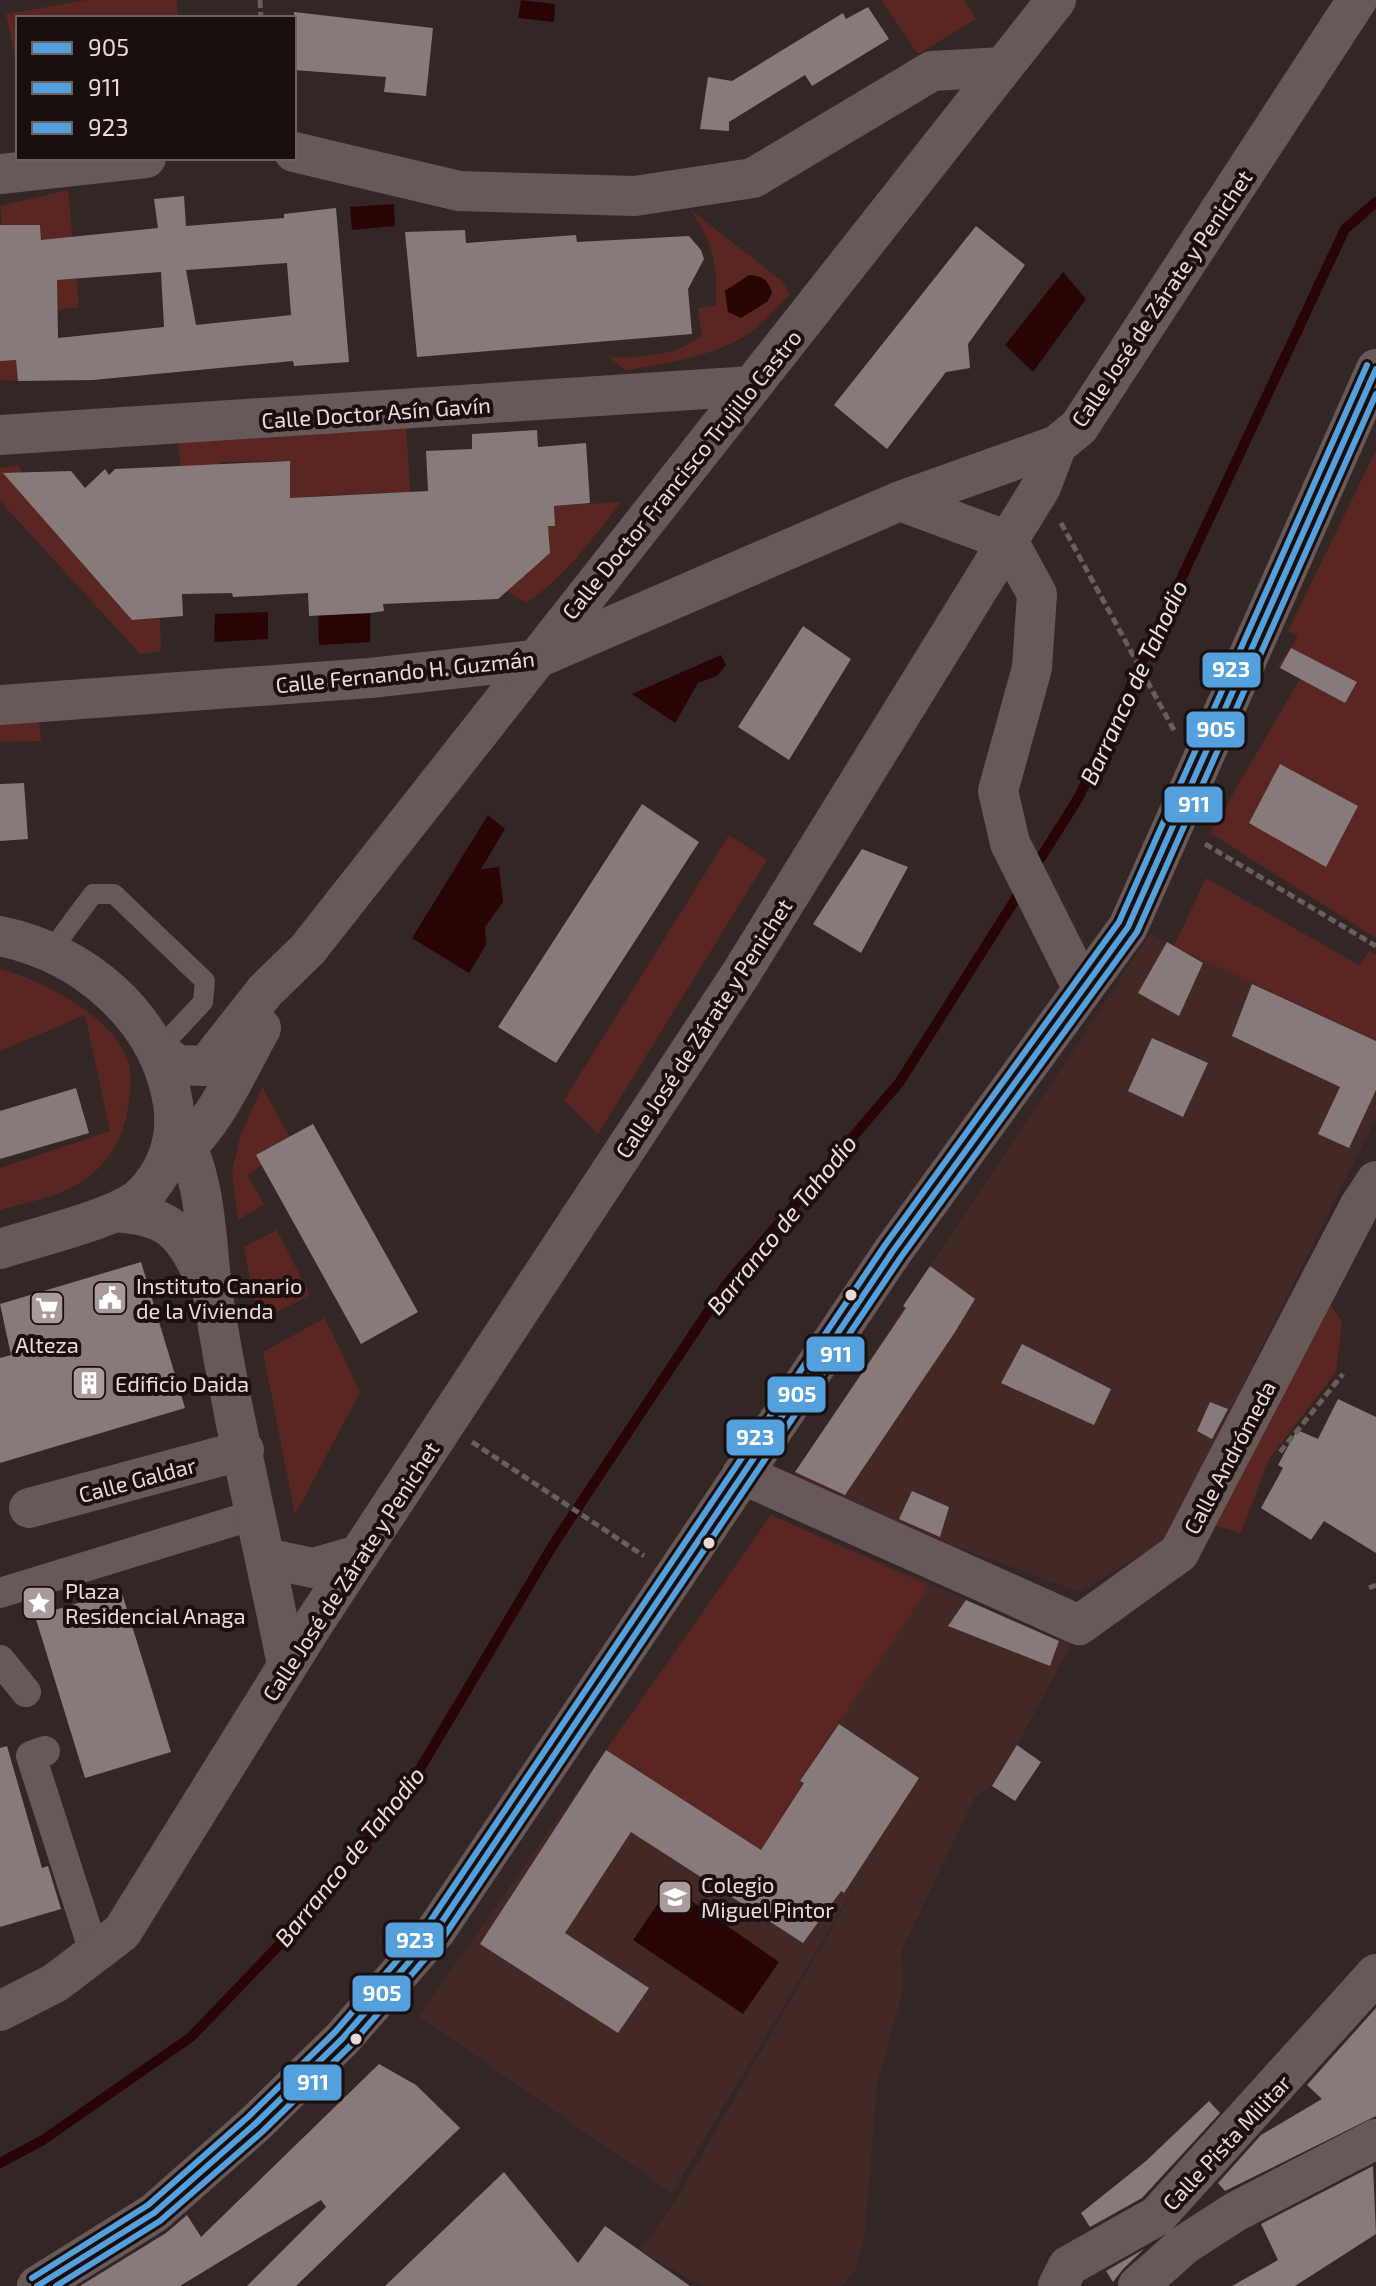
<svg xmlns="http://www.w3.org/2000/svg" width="1376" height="2286" viewBox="0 0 1376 2286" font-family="'Exo 2',sans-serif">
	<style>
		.built { fill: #432925 }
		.green { fill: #592621 }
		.water { fill: #280404 }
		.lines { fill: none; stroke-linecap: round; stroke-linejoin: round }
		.stream { stroke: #280404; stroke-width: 10 }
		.building { fill: #867b7a; fill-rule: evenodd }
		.path { stroke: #695e5c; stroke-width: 5; stroke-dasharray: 8 4; stroke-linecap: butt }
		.service { stroke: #675957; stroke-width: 20 }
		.pedestrian { stroke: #675957; stroke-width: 30 }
		.minor { stroke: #675957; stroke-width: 40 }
		.bus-1-casing { stroke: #190f0e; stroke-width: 12 }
		.bus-2-casing { stroke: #190f0e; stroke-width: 12 }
		.bus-3-casing { stroke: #190f0e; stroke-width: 12 }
		.bus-1 { stroke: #53a0dc; stroke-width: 6 }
		.bus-2 { stroke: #53a0dc; stroke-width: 6 }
		.bus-3 { stroke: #53a0dc; stroke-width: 6 }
		.bus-dot { fill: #e9dad7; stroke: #190f0e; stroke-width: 3 }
		.labels { text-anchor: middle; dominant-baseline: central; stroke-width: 8; stroke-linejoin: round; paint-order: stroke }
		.street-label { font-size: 22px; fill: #e9dad7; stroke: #190f0e }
		.poi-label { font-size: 22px; fill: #e9dad7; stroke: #190f0e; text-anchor: start }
		.water-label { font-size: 24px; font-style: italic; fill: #f6dcd8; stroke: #190f0e }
		.line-badge { stroke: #190f0e; stroke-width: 3 }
		.badge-label { font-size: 22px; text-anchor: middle; font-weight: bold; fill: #fff }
	</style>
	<rect width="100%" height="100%" fill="#332726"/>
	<!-- built -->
	<path class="built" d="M1150,934L1376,1041V1118L1166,1539L1080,1592L954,1546L791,1478Z
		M771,1515L1071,1645L1017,1745L1041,1762L1015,1801L992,1786L974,1798L901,1952L903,1990L877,2084L864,2240L856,2270L842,2286H703L640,2251L677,2199L882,1841L672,2193L419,2016Z"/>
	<!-- green -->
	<path class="green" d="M87,0H177L178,18H18V72L6,14Z
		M881,0H964L976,19L918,54Z
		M68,190L79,307L57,310L42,248L40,225H2L0,206Z
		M690,209L783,282L790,294C779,305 768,318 755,329C727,353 661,366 625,370L609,357C643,358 674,356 702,336L698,308L716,305C717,263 714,244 690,209Z
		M16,360L18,381L0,380V361Z
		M406,426L411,500L383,493L315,496L290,532V461L221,462L222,525H186L178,440Z
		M1376,450V938L1210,833L1300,679L1278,666L1298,637L1288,631Z
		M18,465L22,472L11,481L132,620L160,618L161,651L140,654L0,501V468Z
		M621,502C593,538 565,577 526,603L507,591L549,553L547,526L555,525L554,506Z
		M38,711L41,741L0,742V713Z
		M729,835L767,860L598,1134L564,1100Z
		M1206,878L1359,965L1369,951L1376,955V1041L1174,946Z
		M0,969C42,980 110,1015 127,1058C134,1076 130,1096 127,1113C122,1138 111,1159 91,1175C66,1196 31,1201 0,1210V1168L110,1131L85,1015L0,1051Z
		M262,1087L290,1137L262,1165L247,1175L264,1204L238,1220L232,1171L241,1134Z
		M277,1230L310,1295L258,1322L244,1247Z
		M1328,1302L1342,1321L1336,1372L1269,1459L1241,1533L1210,1524Z
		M325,1318L360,1392L295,1515L263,1352Z
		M771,1515L929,1586L800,1781L797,1793L764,1852L606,1750Z"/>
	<!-- water -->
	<path class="water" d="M521,0L555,4L554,22L518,18Z
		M394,204L395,226L352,230L350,207Z
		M1063,272L1086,299L1033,372L1005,345Z
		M749,275C762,276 768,279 772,293L767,302L741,318L728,312L725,291Z
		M268,612V639L214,642L215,614Z
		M370,613V642L319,645L318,615Z
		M721,655L726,665L717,676L698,683L675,723L632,694Z
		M488,815L505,829L481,869L499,867L503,902L485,927L486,945L469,973L412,938Z
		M670,1886L779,1962L743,2014L633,1940Z"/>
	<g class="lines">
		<!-- stream -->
		<path class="stream" d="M1033,870L1079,797L1345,229L1376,202
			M0,2163L43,2140L191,2037L307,1916L408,1789L553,1545L725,1286L899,1083L1023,887"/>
	</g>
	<!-- building -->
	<path class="building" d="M868,7L889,39L812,86L805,75L729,122V131L700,129L708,77L732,81L843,13L846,19Z
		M294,12L433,28L426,96L384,92L386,77L294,70Z
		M184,196L186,226L284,218V214L336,208L349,362L294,366L293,361L93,380L18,381L16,360L0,361V225H40L41,240L158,228L154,199ZM287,263L291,315L196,325L186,270ZM161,272L164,327L58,338L57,280Z
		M976,226L1025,265L968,344L970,368L946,372L887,449L834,405Z
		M465,230L466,243L576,235L577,242L689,236L701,250L704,259L688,289L692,334L417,357L405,232Z
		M537,430L538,447L586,443L590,503L554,506L555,526H548L550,553L498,599L383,604L384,611L370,613L309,616L308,593L233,597L232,593L182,594L183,616L132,620L3,473L71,471L85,488L105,469L109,475L115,469L290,461V498L428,491L426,451L472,449V434Z
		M803,626L851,659L789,760L738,727Z
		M1291,648L1357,682L1345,703L1280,668Z
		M1280,764L1358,806L1326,867L1249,823Z
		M24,783L28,839L0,841V784Z
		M642,804L699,842L556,1063L498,1027Z
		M862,849L908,867L861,953L813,924Z
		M1167,942L1203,963L1179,1016L1138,993Z
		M1252,984L1376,1041V1090L1349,1148L1318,1134L1340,1087L1232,1036Z
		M1152,1038L1208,1063L1183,1117L1128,1091Z
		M76,1088L89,1133L0,1159V1111Z
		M313,1124L418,1312L361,1344L256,1155Z
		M141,1262L185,1408L0,1463V1358L11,1355L0,1304Z
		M930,1266L975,1299L955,1332L845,1495L795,1472L906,1308L903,1306Z
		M1022,1344L1111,1389L1094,1425L1001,1383Z
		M1338,1399L1376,1417V1553L1324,1521L1311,1540L1261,1508L1283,1468L1278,1465L1297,1430L1318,1439Z
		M1210,1402L1228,1409L1212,1439L1197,1431Z
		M912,1491L949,1507L940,1537L899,1519Z
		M121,1590L171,1752L85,1778L35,1616Z
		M966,1600L1059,1641L1050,1666L948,1626Z
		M839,1724L919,1778L844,1893L841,1891L803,1943L631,1832L565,1933L649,1988L618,2033L480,1944L606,1750L761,1850L804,1783L800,1781Z
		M1017,1745L1041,1762L1015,1801L992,1786Z
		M7,1746L42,1868L48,1866L61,1909L0,1927V1748Z
		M1376,2008V2116L1225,2191L1218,2183L1261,2135L1322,2099L1307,2085Z
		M379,2064L416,2085L460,2128L296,2286H247L326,2207L321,2200L180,2286H80L166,2233L187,2215L201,2237Z
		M1209,2101L1220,2113L1142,2198L1090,2227L1081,2213L1146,2161Z
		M1373,2166L1376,2234L1295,2286H1232L1278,2260L1261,2224Z
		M504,2172L578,2263L605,2226L690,2286H385Z
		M1144,2249L1123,2269L1113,2282L1106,2271Z"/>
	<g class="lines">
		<!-- path -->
		<path class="path" d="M260,0L261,18
			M1061,523L1175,732
			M1205,844L1376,946
			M472,1442L644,1556
			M1280,1452L1343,1374
			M1369,1588L1376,1585"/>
		<!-- service -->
		<path class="service" d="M50,952L93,894H114L205,981L203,1002L158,1050"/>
		<!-- pedestrian -->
		<path class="pedestrian" d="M0,1593L257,1514
			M0,1660L26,1692
			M45,1751L31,1756L95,1955"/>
		<!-- minor -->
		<path class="minor" d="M294,152L459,191L635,196L753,178L932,71L1003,67
			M0,174L146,158
			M0,435L752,386
			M900,501L1008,541L1037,594L1032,668L998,791L1010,843L1083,989
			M0,705L370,678L533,660L900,501L1057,445
			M0,936C83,953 159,1016 173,1103C178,1139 168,1170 142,1196C119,1218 33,1238 0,1249
			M158,1050L177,1065L206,1066L265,991L308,949L1056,0
			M176,1126C208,1177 205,1238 213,1296C232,1420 263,1543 287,1665
			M169,1162C213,1130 235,1075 261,1028
			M115,1212C170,1216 181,1230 205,1278
			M742,1474L1079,1625L1179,1553L1359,1207L1376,1181
			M29,1508L244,1450
			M266,1558L313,1568L359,1555
			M0,2011L55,1983L122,1932L314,1623L740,975L1041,487L1057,445L1079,427L1357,0
			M37,2286L154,2213L255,2124L342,2039L435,1932L893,1251L1128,927L1376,369
			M1058,2286L1068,2266L1157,2216L1376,1974
			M1138,2286L1184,2245L1235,2212L1376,2139"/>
		<!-- bus-1 casing -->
		<g class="bus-1-casing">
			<path id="bus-1" d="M37,2286L154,2213L255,2124L342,2039L435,1932L893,1251L1128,927L1376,369"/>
		</g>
		<!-- bus-2 casing -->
		<g class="bus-2-casing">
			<path id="bus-2" d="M56,2286L160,2221L262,2132L350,2046L443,1938L901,1257L1137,932L1376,394"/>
		</g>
		<!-- bus-3 casing -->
		<g class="bus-3-casing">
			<path id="bus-3" d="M32,2278L148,2205L248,2117L335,2032L427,1926L885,1245L1119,922L1367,365"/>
		</g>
		<!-- bus-1 -->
		<use href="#bus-1" class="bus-1"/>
		<!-- bus-2 -->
		<use href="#bus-2" class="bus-2"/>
		<!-- bus-3 -->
		<use href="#bus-3" class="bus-3"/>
	</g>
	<!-- icons -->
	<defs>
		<g id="civic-square" transform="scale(1.8)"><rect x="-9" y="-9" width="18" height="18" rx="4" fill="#a99b99" stroke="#190f0e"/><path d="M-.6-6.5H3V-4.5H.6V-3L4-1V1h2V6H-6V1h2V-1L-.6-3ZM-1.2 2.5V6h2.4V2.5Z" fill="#fff"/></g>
		<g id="supermarket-square" transform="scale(1.8)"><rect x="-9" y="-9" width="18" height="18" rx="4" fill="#a99b99" stroke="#190f0e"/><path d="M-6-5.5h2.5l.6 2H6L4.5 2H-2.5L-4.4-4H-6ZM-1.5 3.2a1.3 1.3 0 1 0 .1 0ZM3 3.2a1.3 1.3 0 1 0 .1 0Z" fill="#fff"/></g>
		<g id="building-square" transform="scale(1.8)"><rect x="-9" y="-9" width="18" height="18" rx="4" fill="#a99b99" stroke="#190f0e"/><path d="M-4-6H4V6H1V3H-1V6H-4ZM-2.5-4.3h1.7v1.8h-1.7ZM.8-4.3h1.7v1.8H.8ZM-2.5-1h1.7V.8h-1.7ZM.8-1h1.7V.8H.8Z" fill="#fff"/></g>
		<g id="sight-square" transform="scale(1.8)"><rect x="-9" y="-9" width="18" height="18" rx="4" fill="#a99b99" stroke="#190f0e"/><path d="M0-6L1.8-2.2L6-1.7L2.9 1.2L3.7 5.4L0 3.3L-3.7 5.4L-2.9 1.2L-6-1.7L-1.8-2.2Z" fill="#fff"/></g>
		<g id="school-square" transform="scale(1.8)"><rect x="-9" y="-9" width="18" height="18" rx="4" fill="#a99b99" stroke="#190f0e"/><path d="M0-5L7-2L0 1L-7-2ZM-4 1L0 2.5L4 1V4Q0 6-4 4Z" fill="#fff"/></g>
	</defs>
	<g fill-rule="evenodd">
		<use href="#civic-square" x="110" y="1298"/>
		<use href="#supermarket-square" x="47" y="1308"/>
		<use href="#building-square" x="89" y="1383"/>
		<use href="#sight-square" x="39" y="1603"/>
		<use href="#school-square" x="675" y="1897"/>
	</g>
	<!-- markers -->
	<g class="bus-dot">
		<circle cx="851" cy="1295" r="7"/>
		<circle cx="709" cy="1543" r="7"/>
		<circle cx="356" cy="2039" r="7"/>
	</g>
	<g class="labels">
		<!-- street labels -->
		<g class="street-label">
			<text transform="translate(1161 298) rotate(-56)">Calle José de Zárate y Penichet</text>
			<text transform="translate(376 412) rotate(-4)">Calle Doctor Asín Gavín</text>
			<text transform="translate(681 474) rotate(-51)">Calle Doctor Francisco Trujillo Castro</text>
			<text transform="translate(405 671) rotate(-6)">Calle Fernando H. Guzmán</text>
			<text transform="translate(703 1028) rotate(-57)">Calle José de Zárate y Penichet</text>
			<text transform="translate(1229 1457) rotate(-62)">Calle Andrómeda</text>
			<text transform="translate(137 1479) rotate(-15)">Calle Galdar</text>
			<text transform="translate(350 1571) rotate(-57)">Calle José de Zárate y Penichet</text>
			<text transform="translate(1226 2142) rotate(-47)">Calle Pista Militar</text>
		</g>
		<!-- poi labels -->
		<g class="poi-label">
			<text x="136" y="1285">Instituto Canario<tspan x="136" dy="25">de la Vivienda</tspan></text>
			<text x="47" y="1344" text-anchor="middle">Alteza</text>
			<text x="115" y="1383">Edificio Daida</text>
			<text x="65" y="1590">Plaza<tspan x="65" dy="25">Residencial Anaga</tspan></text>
			<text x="701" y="1884">Colegio<tspan x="701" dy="25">Miguel Pintor</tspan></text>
		</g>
		<!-- water labels -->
		<g class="water-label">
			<text transform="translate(1133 682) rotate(-65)">Barranco de Tahodio</text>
			<text transform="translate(781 1224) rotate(-51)">Barranco de Tahodio</text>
			<text transform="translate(349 1856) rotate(-51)">Barranco de Tahodio</text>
		</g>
	</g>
	<g class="line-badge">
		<rect x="1201" y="651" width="61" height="38" rx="8" fill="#53a0dc"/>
		<rect x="1185" y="710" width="61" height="39" rx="8" fill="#53a0dc"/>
		<rect x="1163" y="785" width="61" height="39" rx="8" fill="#53a0dc"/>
		<rect x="805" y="1335" width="61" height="38" rx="8" fill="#53a0dc"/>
		<rect x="766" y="1375" width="61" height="39" rx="8" fill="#53a0dc"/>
		<rect x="725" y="1418" width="61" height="39" rx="8" fill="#53a0dc"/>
		<rect x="384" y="1921" width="61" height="38" rx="8" fill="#53a0dc"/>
		<rect x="351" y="1974" width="61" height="39" rx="8" fill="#53a0dc"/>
		<rect x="282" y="2063" width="61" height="39" rx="8" fill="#53a0dc"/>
	</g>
	<g class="badge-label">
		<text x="1231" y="677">923</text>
		<text x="1216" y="737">905</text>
		<text x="1194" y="812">911</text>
		<text x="836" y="1362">911</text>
		<text x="797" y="1402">905</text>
		<text x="755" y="1445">923</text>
		<text x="415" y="1948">923</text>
		<text x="382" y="2001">905</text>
		<text x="313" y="2090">911</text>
	</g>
	<!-- legend -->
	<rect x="16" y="16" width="280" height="144" fill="#190f0e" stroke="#6c605e" stroke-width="2"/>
	<rect x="32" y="42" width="40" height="12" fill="#53a0dc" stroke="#6c605e" stroke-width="2"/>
	<text x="88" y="56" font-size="24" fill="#e9dad7">905</text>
	<rect x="32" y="82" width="40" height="12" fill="#53a0dc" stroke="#6c605e" stroke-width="2"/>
	<text x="88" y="96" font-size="24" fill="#e9dad7">911</text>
	<rect x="32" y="122" width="40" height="12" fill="#53a0dc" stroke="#6c605e" stroke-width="2"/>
	<text x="88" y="136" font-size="24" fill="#e9dad7">923</text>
</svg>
